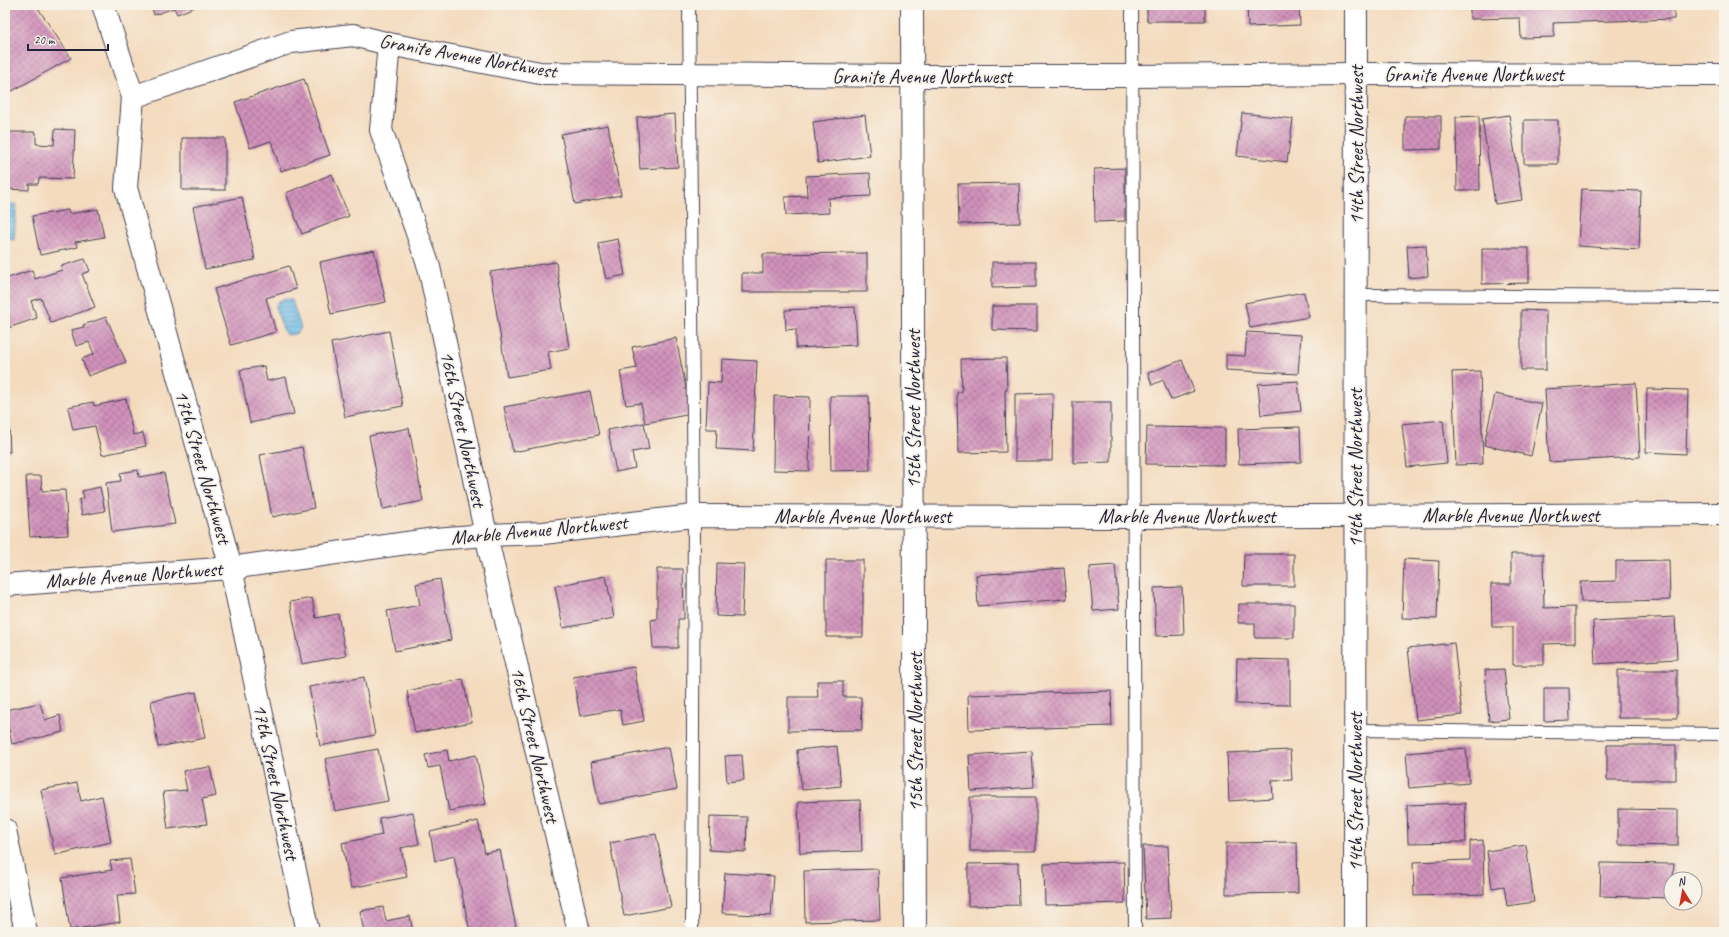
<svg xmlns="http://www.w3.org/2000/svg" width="1729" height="937" viewBox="0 0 1729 937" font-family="Caveat,sans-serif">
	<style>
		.water { fill: url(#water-rules); stroke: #466e90 }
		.building { fill: url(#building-cross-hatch) }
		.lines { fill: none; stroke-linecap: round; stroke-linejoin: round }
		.lane-casing { stroke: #423e4f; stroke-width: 14 }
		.street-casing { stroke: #423e4f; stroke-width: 24 }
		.secondary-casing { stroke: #423e4f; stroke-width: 24 }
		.lane { stroke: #fff; stroke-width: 12 }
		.street { stroke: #fff; stroke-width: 22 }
		.secondary { stroke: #fff; stroke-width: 22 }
		.labels { text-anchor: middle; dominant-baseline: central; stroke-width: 3.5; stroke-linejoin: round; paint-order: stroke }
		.street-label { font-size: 20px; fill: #22223b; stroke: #f7f3e8 }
	</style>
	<defs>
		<pattern id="water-rules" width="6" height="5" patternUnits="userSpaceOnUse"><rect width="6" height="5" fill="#6bb9e5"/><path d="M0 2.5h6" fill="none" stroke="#5896bb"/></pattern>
		<pattern id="building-cross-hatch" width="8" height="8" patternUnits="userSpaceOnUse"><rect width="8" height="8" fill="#d192bb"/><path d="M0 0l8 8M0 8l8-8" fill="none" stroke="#a97799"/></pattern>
	</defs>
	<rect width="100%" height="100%" fill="#f7f3e8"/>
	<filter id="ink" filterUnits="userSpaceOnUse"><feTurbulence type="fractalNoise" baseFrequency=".025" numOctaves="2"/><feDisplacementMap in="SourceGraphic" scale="8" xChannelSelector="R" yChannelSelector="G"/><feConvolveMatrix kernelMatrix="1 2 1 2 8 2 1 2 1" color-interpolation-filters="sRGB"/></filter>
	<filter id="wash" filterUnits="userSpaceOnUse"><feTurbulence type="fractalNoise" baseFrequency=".012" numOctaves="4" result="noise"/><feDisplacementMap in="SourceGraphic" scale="16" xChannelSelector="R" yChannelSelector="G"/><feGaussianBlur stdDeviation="0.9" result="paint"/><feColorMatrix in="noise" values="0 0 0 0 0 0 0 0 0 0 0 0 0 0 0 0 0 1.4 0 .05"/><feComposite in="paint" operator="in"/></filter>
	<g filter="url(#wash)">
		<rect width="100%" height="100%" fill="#f4dbbe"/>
		<!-- water -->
		<path class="water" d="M5,204H17L14,240L5,239Z
			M285,299L292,300L301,328C298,334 292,336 285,334L275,307L279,301Z"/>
		<g id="blocks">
			<!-- building -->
			<path class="building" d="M5,5H36L71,58L5,95V44L9,41L5,35Z
				M151,5H200L177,14L174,8L154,15Z
				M1147,5H1205V21H1147Z
				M1247,5H1299L1300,25L1248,27Z
				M1470,5H1674V19L1553,23L1554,37L1521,38L1520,18L1470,19Z
				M304,79L330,155L281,171L271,141L250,148L235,102Z
				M1242,113L1293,119L1287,162L1237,156Z
				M675,114L678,167L640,169L637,117Z
				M865,115L870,156L818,163L813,122Z
				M1509,115L1522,200L1495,204L1482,119Z
				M1405,116H1441V149L1405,150Z
				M1479,116L1480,190H1457L1456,117Z
				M1524,120H1558V164H1524Z
				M608,125L621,195L575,204L561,134Z
				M55,129L75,130L73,179L39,178L38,184H29V190L5,189V132H36V144L54,145Z
				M182,138H225V190H182Z
				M1125,168V221L1095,222L1094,169Z
				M870,173L871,196L828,198L829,213L786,215L785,197L807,196L806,176Z
				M332,174L349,216L302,234L286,193Z
				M1019,183L1020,223L959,224L958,184Z
				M1581,189L1641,191L1639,250L1578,246Z
				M242,197L255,260L205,269L193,207Z
				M98,209L104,237L75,242L78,247L40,255L32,216L68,210L69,214Z
				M618,239L625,275L606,279L598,243Z
				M1426,245L1428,276L1409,278L1407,246Z
				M1482,248H1529V283L1482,284Z
				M374,250L386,302L331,314L320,262Z
				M867,253V292H742V273H763V254Z
				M85,259L90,271L82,274L95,307L51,323L41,298L31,301L37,318L5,329V279L32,270L35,279L62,270L61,266Z
				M556,262L569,348L548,352L551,370L507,377L490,272Z
				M992,262H1036V287L992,288Z
				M289,266L296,289L266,298L276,332L231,345L214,289Z
				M1304,292L1309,317L1250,328L1245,303Z
				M992,306H1037V331L992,330Z
				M855,307L857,345L796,348V329L786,330L785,310Z
				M1521,310L1546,311V370H1521Z
				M106,317L126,362L88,376L82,359L94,354L89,342L76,346L71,330L84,327L83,325Z
				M389,331L403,406L345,417L331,343Z
				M1247,332L1301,335L1298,374L1226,370V355L1245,356Z
				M676,338L691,414L645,423L641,403L626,405L620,371L637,368L632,347Z
				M1006,358L1007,390H1005L1006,452L958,453L957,392H962L961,359Z
				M722,359L757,361L753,451L716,449L717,429H706L708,382L721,383Z
				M1182,360L1194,391L1171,400L1163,380L1152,385L1148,373Z
				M264,366L267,381L286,377L294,414L250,423L240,370Z
				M1480,371L1483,464L1456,465L1452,372Z
				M1298,381L1301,411L1261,415L1258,384Z
				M1636,383L1640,457L1549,462L1545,389Z
				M1647,389L1688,390L1686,454L1646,452Z
				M590,391L599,435L513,452L504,407Z
				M1053,393L1052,461H1015V394Z
				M1495,394L1542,404L1531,456L1484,445Z
				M774,396L810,397L809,471L773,470Z
				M830,396H869L870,470L831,471Z
				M126,399L133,435L143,433L146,446L102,455L95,426L73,430L68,407L93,402L94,406Z
				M1073,402H1111V462L1073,463Z
				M1443,420L1447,463L1407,467L1402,424Z
				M644,423L649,449L632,452L635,468L616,472L608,430Z
				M5,427H9L10,452H5Z
				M1147,427L1225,428V465L1146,464Z
				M1300,427L1301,462L1239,464L1238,429Z
				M409,428L423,501L383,509L369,436Z
				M302,447L314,508L272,517L260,455Z
				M138,470L139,477L164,473L175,524L112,532L106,483L121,481L120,473Z
				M26,476H41L42,491L65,490L68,535L30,537Z
				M100,487L105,511L82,515L79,500L84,498L82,491Z
				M1244,554H1294V586H1243Z
				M1511,554H1543L1544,608L1575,607V643L1544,644V665H1513V627H1492L1491,584H1511Z
				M1404,559L1439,561L1437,619L1402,618Z
				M826,560H863V637H826Z
				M1669,560L1670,600L1581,602L1580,582L1616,581V561Z
				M717,563L744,564L742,617L716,616Z
				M1115,565L1119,609L1093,611L1089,567Z
				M1064,568L1067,599L978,606L976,575Z
				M657,569H683L684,619H678V648H653L651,620L657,619Z
				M606,576L614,618L563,628L555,586Z
				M440,579L451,640L395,651L387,611L420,605L416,584Z
				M1182,587L1184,635L1156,636L1154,588Z
				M312,598L316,618L338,614L346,656L302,664L290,602Z
				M1239,604H1294V638H1255V623H1238Z
				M1675,617L1677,659L1595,664L1593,621Z
				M1454,643L1462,715L1416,720L1408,648Z
				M1237,659L1290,660V705L1236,704Z
				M634,667L644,721L623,725L620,709L580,716L573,677Z
				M1504,669L1509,719L1489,721L1485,670Z
				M1618,670H1677V718H1618Z
				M364,677L375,735L320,746L309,687Z
				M463,679L472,722L415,733L407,691Z
				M817,681H843V697H861L862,730L788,731V697H818Z
				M1544,688H1569L1570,720L1544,721Z
				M1111,691L1112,726L969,730L968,695Z
				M196,692L205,738L158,747L151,701Z
				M40,703L45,720L60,715L63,732L12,744L5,710Z
				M1607,745H1676V780H1607Z
				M837,746L841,786L802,790L797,750Z
				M669,747L677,789L599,804L591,762Z
				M1466,748L1469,783L1409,788L1406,753Z
				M378,749L388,801L335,811L325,759Z
				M447,750L449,761L476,755L486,804L449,811L440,766L428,768L425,755Z
				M1290,750L1292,780L1272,781L1273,798L1229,801L1227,753Z
				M1032,751L1034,787L971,791L969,755Z
				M742,755L744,780L727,782L725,756Z
				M210,767L216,796L202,799L207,824L168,829L163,792L187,790L183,771Z
				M77,783L81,801L102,796L111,842L55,855L41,790Z
				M970,797H1036V851H970Z
				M860,800L862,851L800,853L798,802Z
				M1465,803L1466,842L1408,843L1407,805Z
				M1618,809L1678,810V846L1618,845Z
				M413,812L419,844L401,848L407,877L351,888L342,843L382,835L379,818Z
				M710,816L747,817L746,852L709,850Z
				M478,821L485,853L500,850L517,932H470L454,856L435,861L430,832Z
				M656,834L671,907L624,916L610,843Z
				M1483,840L1484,894L1414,896L1413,862L1470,860V841Z
				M1297,842L1298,893L1226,894V843Z
				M1526,845L1534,902L1507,906L1504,886L1492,888L1487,851Z
				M1143,846H1168L1171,918L1146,919Z
				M130,859L135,894L117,895L120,922L70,930L62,878L112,870L110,861Z
				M1124,862L1125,903L1045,905L1044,864Z
				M1018,863L1019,905L968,906V864Z
				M1601,863L1674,864L1673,879H1671V898L1600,896Z
				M878,869L880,920L805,922L804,871Z
				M725,873L774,876L771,916L722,913Z
				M383,907L386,921L410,916L413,932H364L360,911Z"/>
		</g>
	</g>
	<g filter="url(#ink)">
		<use href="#blocks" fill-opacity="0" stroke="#423e4f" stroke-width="1"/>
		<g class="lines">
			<!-- lane casing -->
			<g class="lane-casing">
				<path id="lane" d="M689,5L694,516L692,932
					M1132,5L1135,932
					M1356,295L1724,297
					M1355,730L1724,734"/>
			</g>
			<!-- street casing -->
			<g class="street-casing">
				<path id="street" d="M912,5L915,932
					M389,44L381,130L429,267L486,535L579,932
					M133,97L291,42L353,35L389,44L540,73L912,76H1132L1356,74L1724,75
					M5,585L231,568L435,539L486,535L543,533L694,516L1134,517L1724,514
					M5,830L26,932"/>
			</g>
			<!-- secondary casing -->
			<g class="secondary-casing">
				<path id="secondary" d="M103,5L133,97L126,188L231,568L308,932
					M1355,932L1356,5"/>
			</g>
			<!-- lane -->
			<use href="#lane" class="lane"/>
			<!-- street -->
			<use href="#street" class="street"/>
			<!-- secondary -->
			<use href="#secondary" class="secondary"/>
		</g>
	</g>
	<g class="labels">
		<!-- street labels -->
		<g class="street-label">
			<text transform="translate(468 56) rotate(10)">Granite Avenue Northwest</text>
			<text x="1474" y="74">Granite Avenue Northwest</text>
			<text x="922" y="76">Granite Avenue Northwest</text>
			<text transform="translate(1356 145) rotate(-90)">14th Street Northwest</text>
			<text transform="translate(913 409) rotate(-90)">15th Street Northwest</text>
			<text transform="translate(463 429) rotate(78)">16th Street Northwest</text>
			<text transform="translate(203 467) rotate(74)">17th Street Northwest</text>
			<text transform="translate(1355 468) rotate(-90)">14th Street Northwest</text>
			<text x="1511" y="515">Marble Avenue Northwest</text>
			<text x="863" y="516">Marble Avenue Northwest</text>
			<text x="1187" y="516">Marble Avenue Northwest</text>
			<text transform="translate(539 530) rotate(-5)">Marble Avenue Northwest</text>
			<text transform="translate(134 575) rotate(-4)">Marble Avenue Northwest</text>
			<text transform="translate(915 732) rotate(-90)">15th Street Northwest</text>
			<text transform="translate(535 745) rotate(77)">16th Street Northwest</text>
			<text transform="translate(276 782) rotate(78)">17th Street Northwest</text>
			<text transform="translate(1355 792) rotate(-90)">14th Street Northwest</text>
		</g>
	</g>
	<!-- margin -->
	<rect width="1729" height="937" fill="none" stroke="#f7f3e8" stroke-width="20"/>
	<!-- north arrow -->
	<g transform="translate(1683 891) rotate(349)"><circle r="19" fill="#f7f3e8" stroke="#a29fa3"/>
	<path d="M0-3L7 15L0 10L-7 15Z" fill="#c8321e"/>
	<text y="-6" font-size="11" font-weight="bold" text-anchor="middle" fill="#22223b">N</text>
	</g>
	<!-- scale -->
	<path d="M28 44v6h80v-6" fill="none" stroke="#22223b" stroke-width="2"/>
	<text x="34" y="44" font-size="12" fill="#22223b" stroke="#f7f3e8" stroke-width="3" paint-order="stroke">20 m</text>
</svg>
